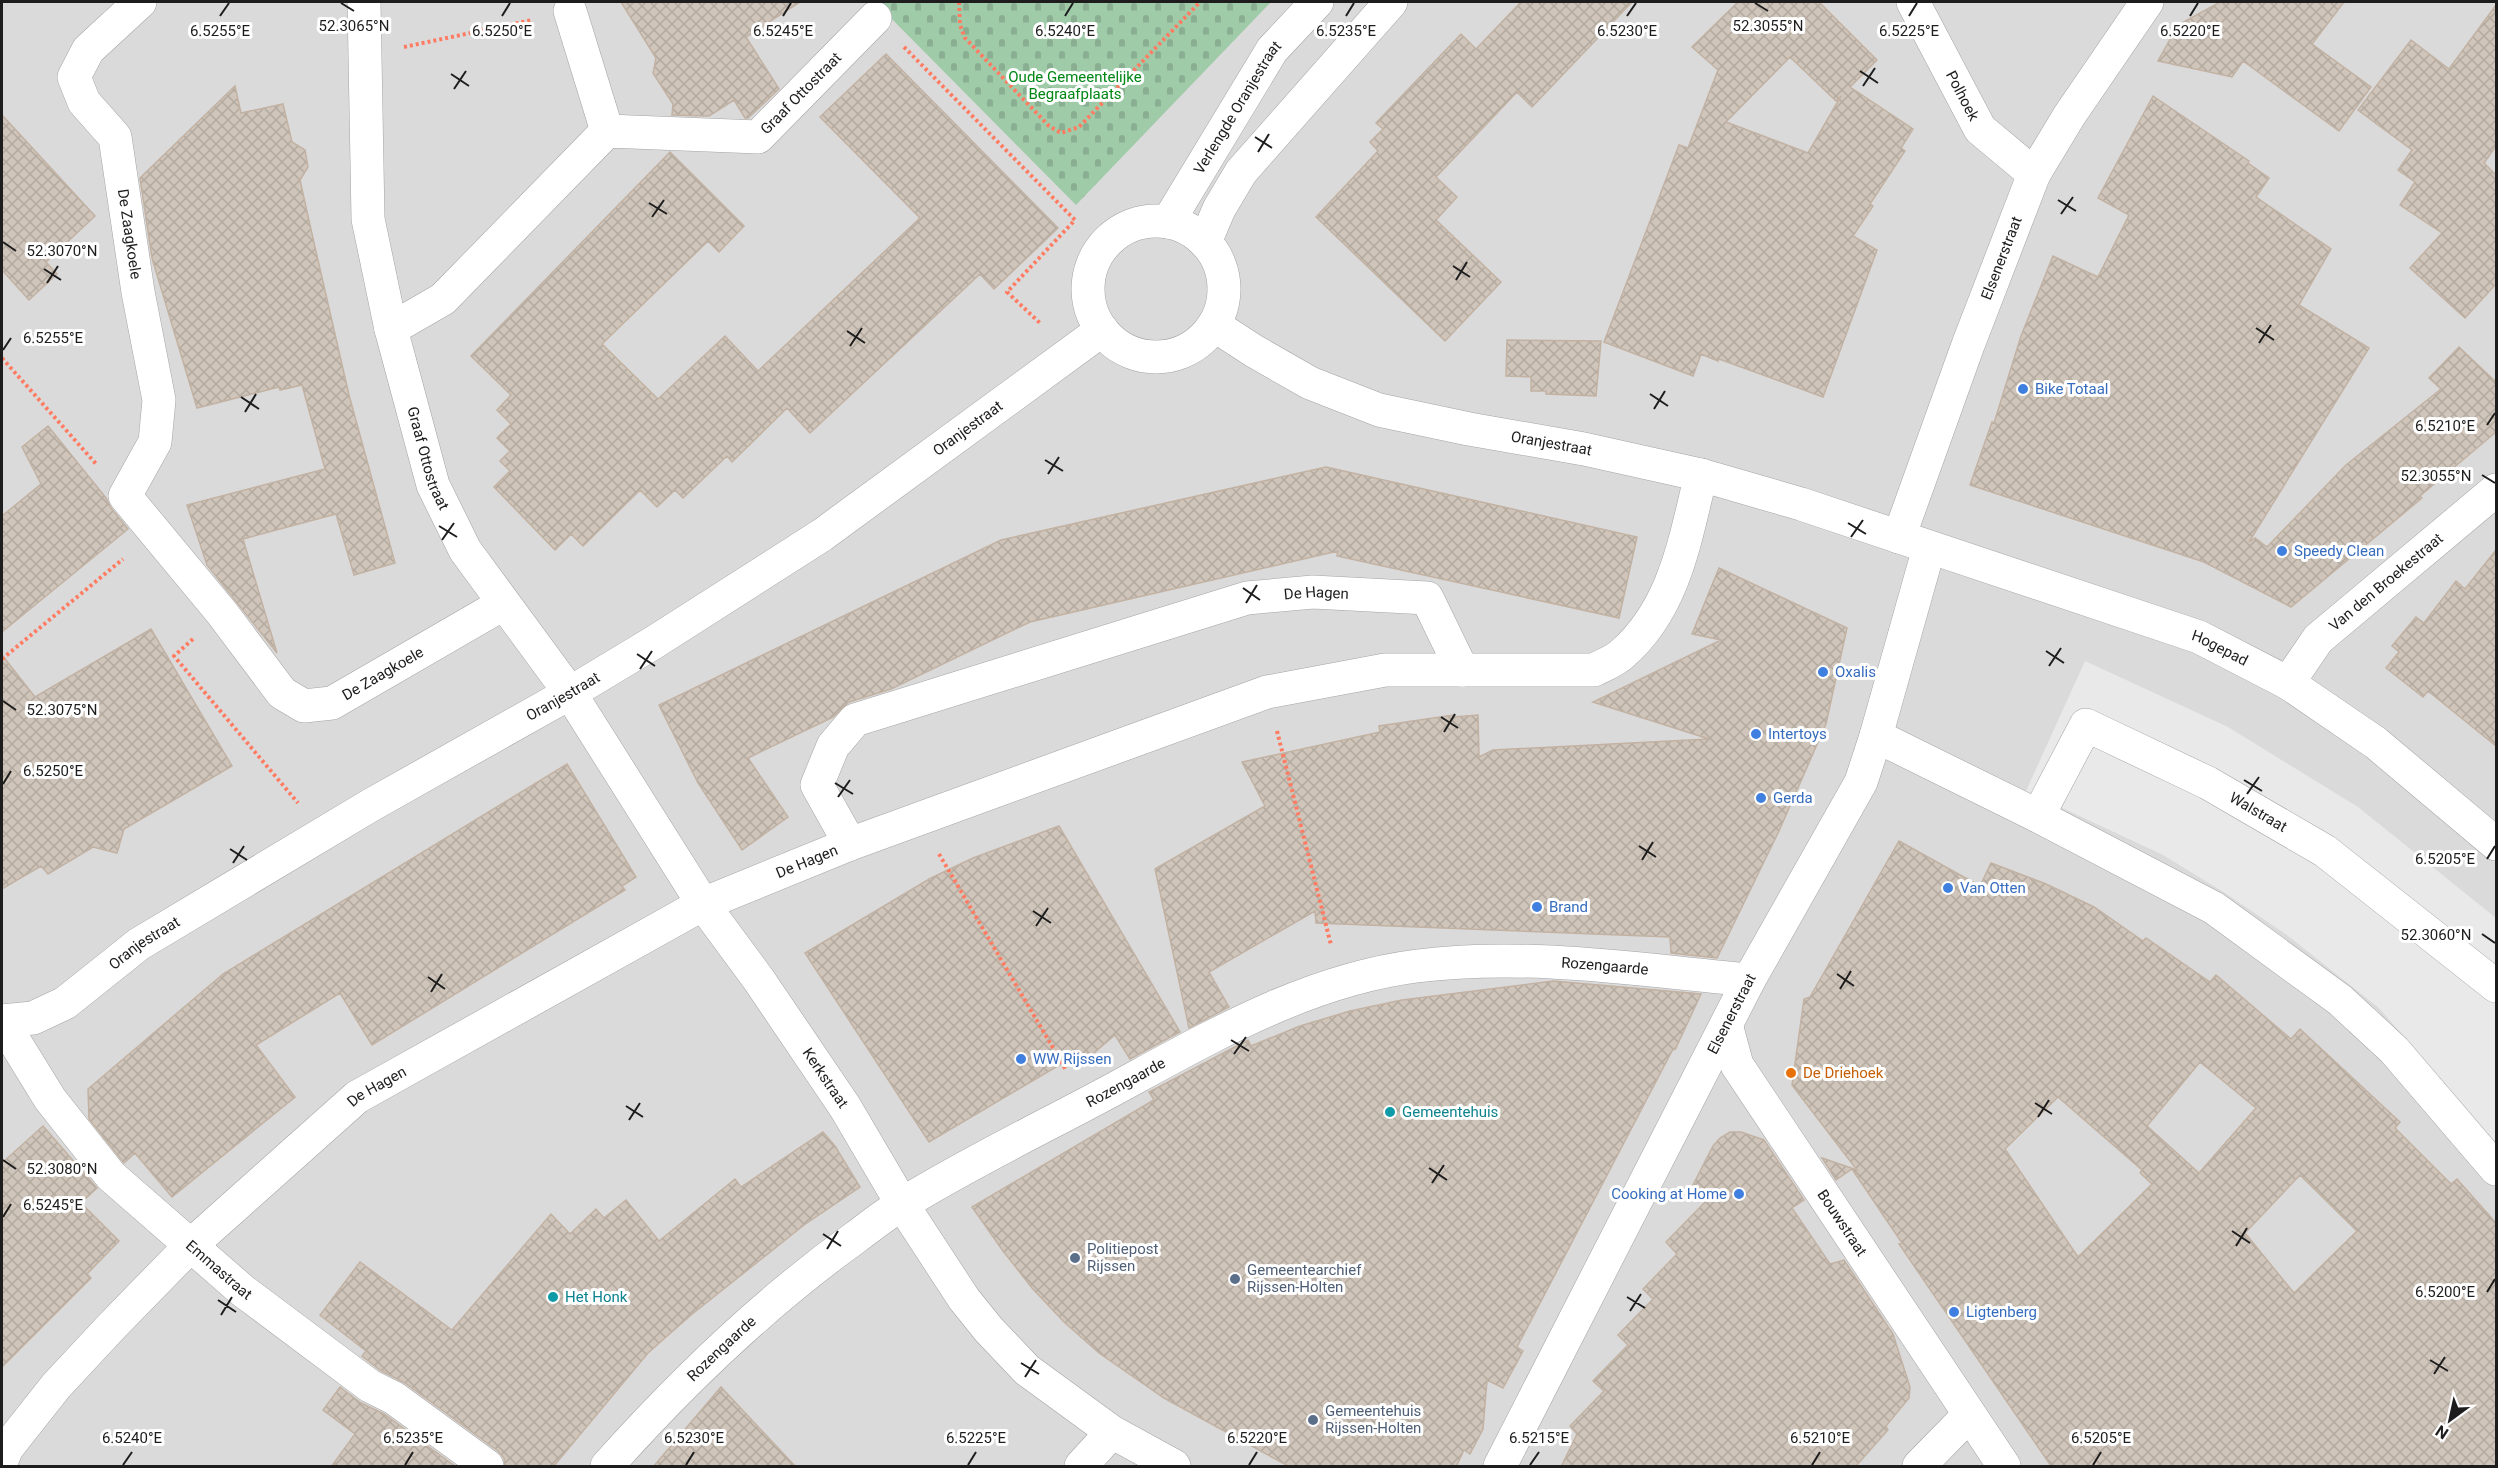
<svg xmlns="http://www.w3.org/2000/svg" width="2498" height="1468" viewBox="0 0 2498 1468" font-family="Roboto,sans-serif">
	<style>
		.residential { fill: #dbdada }
		.cemetery { fill: url(#cemetery-stones) }
		.parking { fill: #e9e9e9 }
		.building { fill: url(#building-cross-hatch); stroke: #c2b2a3; stroke-width: 1.5; fill-rule: evenodd }
		.lines { fill: none; stroke-linecap: round; stroke-linejoin: round }
		.minor-casing { stroke: #a4a4a4; stroke-width: 34 }
		.path { stroke: #ff7c63; stroke-width: 4; stroke-dasharray: 3 3; stroke-linecap: butt }
		.minor { stroke: #fff; stroke-width: 33 }
		.ticks { fill: none; stroke: #1d1d1d; stroke-width: 2 }
		.shop-dot { fill: #3f7fe0; stroke: #fff; stroke-width: 2 }
		.food-dot { fill: #e8710a; stroke: #fff; stroke-width: 2 }
		.culture-dot { fill: #0f9aa8; stroke: #fff; stroke-width: 2 }
		.service-dot { fill: #5c6f8a; stroke: #fff; stroke-width: 2 }
		.labels { text-anchor: middle; dominant-baseline: central; stroke-width: 6; stroke-linejoin: round; paint-order: stroke }
		.park-label { font-size: 15px; fill: #008613; stroke: #fff }
		.street-label { font-size: 15px; fill: #1d1d1d; stroke: #fff }
		.shop-label { font-size: 15px; fill: #366cbe; stroke: #fff; text-anchor: start }
		.food-label { font-size: 15px; fill: #c56008; stroke: #fff; text-anchor: start }
		.culture-label { font-size: 15px; fill: #0d838f; stroke: #fff; text-anchor: start }
		.service-label { font-size: 15px; fill: #4e5e75; stroke: #fff; text-anchor: start }
		.ticks-label { font-size: 15px; text-anchor: middle; fill: #1d1d1d; stroke: #fff; stroke-width: 6; stroke-linejoin: round; paint-order: stroke }
	</style>
	<defs>
		<pattern id="cemetery-stones" width="16" height="16" patternUnits="userSpaceOnUse" patternTransform="scale(1.5)"><rect width="16" height="16" fill="#a0cba9"/><path d="M2 7V4a2 2 0 0 1 4 0v3zM10 15v-3a2 2 0 0 1 4 0v3z" fill="#89ae91"/></pattern>
		<pattern id="building-cross-hatch" width="8" height="8" patternUnits="userSpaceOnUse" patternTransform="scale(1.5)"><rect width="8" height="8" fill="#d0c5ba"/><path d="M0 0l8 8M0 8l8-8" fill="none" stroke="#b2a99f"/></pattern>
	</defs>
	<rect width="100%" height="100%" fill="#efece2"/>
	<!-- residential -->
	<path class="residential" d="M2,2H2496V1466H2Z"/>
	<!-- cemetery -->
	<path class="cemetery" d="M875,2H1271L1076,205Z"/>
	<!-- parking -->
	<path class="parking" d="M2085,661L2228,727L2358,807L2496,918V1143L2379,1008L2287,935L2225,893L2163,855L2026,791Z"/>
	<!-- building -->
	<path class="building" d="M621,2H800L746,37L779,89L748,118H745L734,100L709,116L672,115L673,104L653,73L656,58Z
		M1521,2H1632L1532,107L1517,92L1436,177L1457,197L1436,220L1501,282L1445,341L1316,217L1378,151L1370,142L1383,129L1376,123L1461,34L1476,49Z
		M1738,2H1819L1877,60L1850,87L1913,129L1901,148L1905,151L1870,204L1873,206L1853,236L1877,250L1823,397L1719,359L1718,361L1701,354L1693,376L1604,342L1679,145L1688,148L1718,70L1692,47ZM1790,57L1836,101L1841,96L1808,153L1726,122Z
		M2220,2H2344L2312,44L2371,87L2339,131L2243,61L2232,77L2158,61L2178,25Z
		M2496,5V146L2484,163L2496,175V284L2465,318L2410,268L2442,233L2400,205L2415,182L2398,170L2412,150L2358,110L2411,40L2449,69Z
		M886,54L1058,228L994,289L980,274L810,433L787,408L732,462L727,456L683,498L675,490L657,507L640,490L583,546L571,534L555,550L494,487L510,471L500,461L510,451L497,438L511,424L497,410L511,395L471,356L670,152L744,226L719,252L708,241L602,344L658,399L725,336L758,371L920,218L820,117Z
		M235,86L241,113L283,104L292,142L305,150L308,167L300,180L312,234L349,395L395,563L354,575L336,514L243,539L277,653L207,565L187,505L325,469L302,385L280,390L279,387L197,408L152,258L140,178Z
		M2153,96L2249,161L2248,163L2269,178L2256,197L2331,249L2299,305L2369,348L2249,542L2255,538L2267,547L2346,465L2441,389L2429,378L2459,347L2496,382V432L2420,496L2422,498L2291,607L2204,562L1970,485L1992,422L1994,423L2021,336L2053,256L2098,277L2129,215L2098,198Z
		M2,115L95,216L46,262L57,274L29,300L2,270Z
		M1507,340L1601,341L1596,396L1546,394V391H1531V377L1506,376Z
		M48,426L106,498L111,508L128,529L2,632V516L41,484L22,447Z
		M1326,467L1637,537L1619,618L1337,556L1338,551L1030,622L891,689L849,702L833,717L748,758L788,817L742,850L698,783L659,705L1001,540Z
		M2496,550V746L2428,691L2423,697L2386,668L2399,652L2392,646L2416,617L2424,623L2456,581L2465,589Z
		M1719,568L1847,628L1826,724L1779,831L1717,958L1671,953L1670,937L1316,923L1315,911L1209,972L1229,1007L1189,1028L1155,869L1265,806L1242,762L1380,732L1379,726L1453,715V717L1478,715L1479,757L1493,750L1709,739L1593,702L1721,640L1692,634Z
		M151,629L232,766L124,829L117,853L93,847L48,874L41,866L2,889V655L35,697Z
		M567,764L636,877L622,886L625,890L372,1045L340,993L256,1045L295,1097L172,1197L135,1153L124,1163L89,1119L88,1089L223,974Z
		M1059,826L1180,1032L1130,1059L1115,1035L1083,1062L1078,1054L929,1142L805,953L931,878L973,858Z
		M1899,841L1980,886L1991,863L2046,884L2094,907L2143,941L2146,938L2210,982L2216,975L2291,1039L2300,1029L2400,1122L2395,1128L2451,1184L2457,1179L2496,1223V1467L2051,1466L1899,1244L1902,1243L1852,1169L1836,1180L1822,1158L1857,1170L1792,1085L1804,999L1810,997ZM2200,1062L2256,1108L2199,1173L2147,1126ZM2058,1097L2142,1170L2140,1173L2152,1184L2078,1257L2005,1149ZM2300,1175L2357,1231L2294,1293L2245,1233Z
		M1553,981L1701,994L1675,1050V1048L1672,1051L1517,1347L1523,1351L1503,1388L1487,1380L1483,1429L1470,1454L1464,1450L1456,1467H1290L1164,1398L1099,1353L1064,1322L1032,1288L1003,1251L972,1207L1154,1100L1149,1092L1248,1040L1251,1046L1300,1026L1350,1011L1402,1000Z
		M43,1126L97,1188L81,1203L119,1241L87,1274L91,1278L2,1367V1163Z
		M823,1132L835,1146L860,1187L804,1225L691,1315L648,1353L553,1467H505L504,1458L498,1451L405,1383L380,1370L362,1356L366,1351L320,1315L360,1262L452,1330L551,1214L570,1234L596,1209L604,1218L626,1200L659,1241L735,1179L741,1187Z
		M1730,1132H1741L1764,1140L1804,1200L1792,1208L1830,1264L1844,1260L1893,1334L1910,1387L1909,1398L1886,1426L1888,1430L1855,1467H1561L1577,1434L1570,1426L1604,1391L1593,1381L1628,1345L1618,1335L1653,1299L1643,1289L1677,1254L1666,1242L1712,1195L1693,1185L1713,1146L1720,1138Z
		M340,1387L361,1403L384,1414L456,1467H331L355,1434L323,1410Z
		M721,1387L764,1433L796,1467H653Z"/>
	<g class="lines">
		<!-- minor casing -->
		<g class="minor-casing">
			<g id="minor">
				<path id="s1" d="M140,2L88,50L74,77L84,102L115,137L138,292L159,400L155,442L125,496L222,613L282,693L304,706L332,703L503,604"/>
				<path id="s2" d="M364,2L368,219L391,329L433,485L465,550L570,693L703,904L759,980L845,1107L902,1204L964,1299L989,1330L1027,1370L1112,1432L1174,1466"/>
				<path id="s3" d="M1913,2L1980,129L2034,174"/>
				<path d="M570,11L607,131"/>
				<circle cx="1156" cy="289" r="68"/>
				<path id="s4" d="M1168,222L1272,50L1317,2"/>
				<path d="M1205,242L1219,209L1241,172L1391,2"/>
				<path id="s5" d="M1214,325L1254,351L1310,383L1379,410L1469,429L1584,449L1701,475L1801,504L2199,637L2288,683L2376,743L2496,844"/>
				<path id="s6" d="M391,329L443,299L607,131L758,137L875,18"/>
				<path id="s7" d="M1899,537L1968,345L2034,174L2069,116L2147,2"/>
				<path id="s8" d="M2288,683L2318,639L2496,490"/>
				<path d="M1876,736L2038,816L2214,908L2340,1000L2394,1050L2496,1169"/>
				<path id="s9" d="M2038,816L2086,725L2208,783L2325,851L2496,986"/>
				<path id="s10" d="M850,844L817,785L833,746L855,720L1247,598L1313,592L1427,598L1462,670"/>
				<path id="s11" d="M2,1021L33,1018L65,1003L139,944L371,805L570,693L653,643L822,535L1102,330"/>
				<path id="s12" d="M2,1021L50,1099L111,1176L243,1291L370,1386L394,1398L487,1466"/>
				<path id="s13" d="M1727,1028L1737,1065L2004,1466"/>
				<path id="s14" d="M2,1460L7,1448L56,1386L111,1327L190,1246L357,1097L703,904L850,844L1267,692L1385,670H1594C1603,665 1615,661 1622,654C1675,608 1685,539 1701,475"/>
				<path id="s15" d="M607,1466C682,1382 764,1303 856,1237C872,1225 887,1213 904,1203C972,1161 1046,1126 1116,1088C1212,1036 1307,980 1417,966C1527,952 1640,970 1749,980"/>
				<path d="M1081,1466L1112,1432"/>
				<path id="s16" d="M1500,1466L1749,980L1861,782L1876,736L1929,548"/>
				<path d="M1919,1466L1969,1415"/>
			</g>
		</g>
		<!-- path -->
		<path class="path" d="M959,2L960,25L965,38L1049,126L1061,133L1079,127L1200,2
			M404,47L532,20
			M904,47L1075,220L1007,292L1041,324
			M2,358L97,465
			M193,639L174,656L298,803
			M2,659L123,559
			M1277,731L1331,945
			M939,854L1066,1070"/>
		<!-- minor -->
		<use href="#minor" class="minor"/>
	</g>
	<!-- ticks -->
	<path class="ticks" d="M341,3L354,11M1755,3L1768,11M220,16L229,3M502,16L510,3M783,16L791,3M1065,16L1073,3M1346,16L1354,3M1627,16L1636,3M1909,16L1917,3M2190,16L2198,3M1860,71L1878,83M451,74L469,86M1863,86L1875,68M454,89L466,71M1255,137L1272,148M1258,152L1269,134M2058,200L2076,211M649,203L667,214M2061,214L2073,197M652,217L664,200M3,242L16,251M1453,266L1470,277M44,269L61,280M1456,280L1467,262M47,283L58,266M2256,328L2274,340M847,331L865,343M2259,343L2271,325M850,346L862,328M3,350L11,338M1650,394L1668,406M241,397L259,409M1654,409L1665,391M245,412L256,394M2487,425L2495,413M1045,460L1063,471M1048,474L1059,457M2482,475L2495,483M1848,523L1866,534M439,526L457,537M1851,537L1863,520M442,540L454,523M1243,588L1260,600M1246,603L1257,585M2046,651L2064,663M637,654L655,666M2049,666L2061,648M640,669L652,651M3,701L16,710M1441,717L1458,728M1444,732L1455,714M2244,780L2262,791M835,783L853,794M3,784L11,771M2247,794L2259,777M838,797L850,780M1639,846L1656,857M230,849L247,860M2487,859L2495,846M1642,860L1653,842M233,863L244,846M1033,911L1051,923M1036,926L1048,908M2482,934L2495,943M1837,974L1854,986M428,977L445,989M1840,989L1851,971M431,992L442,974M1231,1040L1249,1051M1234,1054L1246,1037M2035,1103L2052,1114M626,1106L643,1117M2038,1117L2049,1100M629,1120L640,1103M3,1160L16,1169M1429,1168L1447,1180M1432,1183L1444,1165M3,1217L11,1204M2232,1231L2250,1243M823,1234L841,1246M2236,1246L2247,1228M827,1249L838,1231M2487,1292L2495,1279M1627,1297L1645,1308M218,1300L236,1312M1630,1311L1641,1294M221,1315L232,1297M2430,1360L2448,1371M1021,1363L1039,1374M2434,1374L2445,1357M1025,1377L1036,1360M123,1465L132,1452M405,1465L413,1452M686,1465L694,1452M968,1465L976,1452M1249,1465L1257,1452M1530,1465L1539,1452M1812,1465L1820,1452M2093,1465L2101,1452"/>
	<!-- markers -->
	<g class="shop-dot">
		<circle cx="2023" cy="389" r="6"/>
		<circle cx="2282" cy="551" r="6"/>
		<circle cx="1823" cy="672" r="6"/>
		<circle cx="1756" cy="734" r="6"/>
		<circle cx="1761" cy="798" r="6"/>
		<circle cx="1948" cy="888" r="6"/>
		<circle cx="1537" cy="907" r="6"/>
		<circle cx="1021" cy="1059" r="6"/>
		<circle cx="1739" cy="1194" r="6"/>
		<circle cx="1954" cy="1312" r="6"/>
	</g>
	<circle class="food-dot" cx="1791" cy="1073" r="6"/>
	<g class="culture-dot">
		<circle cx="1390" cy="1112" r="6"/>
		<circle cx="553" cy="1297" r="6"/>
	</g>
	<g class="service-dot">
		<circle cx="1075" cy="1258" r="6"/>
		<circle cx="1235" cy="1279" r="6"/>
		<circle cx="1313" cy="1420" r="6"/>
	</g>
	<g class="labels">
		<!-- park labels -->
		<g class="park-label">
			<text x="1075" y="77">Oude Gemeentelijke<tspan x="1075" dy="17">Begraafplaats</tspan></text>
		</g>
		<!-- street labels -->
		<g class="street-label">
			<text stroke="none"><textPath href="#s6" startOffset="507">Graaf Ottostraat</textPath></text>
			<text stroke="none"><textPath href="#s3" startOffset="106">Polhoek</textPath></text>
			<text stroke="none"><textPath href="#s4" startOffset="134">Verlengde Oranjestraat</textPath></text>
			<text stroke="none"><textPath href="#s1" startOffset="273">De Zaagkoele</textPath></text>
			<text stroke="none"><textPath href="#s7" startOffset="297">Elsenerstraat</textPath></text>
			<text stroke="none"><textPath href="#s11" startOffset="1138">Oranjestraat</textPath></text>
			<text stroke="none"><textPath href="#s5" startOffset="362">Oranjestraat</textPath></text>
			<text stroke="none"><textPath href="#s2" startOffset="464">Graaf Ottostraat</textPath></text>
			<text stroke="none"><textPath href="#s8" startOffset="142">Van den Broekestraat</textPath></text>
			<text stroke="none"><textPath href="#s10" startOffset="624">De Hagen</textPath></text>
			<text stroke="none"><textPath href="#s5" startOffset="1062">Hogepad</textPath></text>
			<text stroke="none"><textPath href="#s1" startOffset="910">De Zaagkoele</textPath></text>
			<text stroke="none"><textPath href="#s11" startOffset="652">Oranjestraat</textPath></text>
			<text stroke="none"><textPath href="#s9" startOffset="296">Walstraat</textPath></text>
			<text stroke="none"><textPath href="#s14" startOffset="1018">De Hagen</textPath></text>
			<text stroke="none"><textPath href="#s11" startOffset="166">Oranjestraat</textPath></text>
			<text stroke="none"><textPath href="#s15" startOffset="1154">Rozengaarde</textPath></text>
			<text stroke="none"><textPath href="#s16" startOffset="508">Elsenerstraat</textPath></text>
			<text stroke="none"><textPath href="#s2" startOffset="1203">Kerkstraat</textPath></text>
			<text stroke="none"><textPath href="#s15" startOffset="650">Rozengaarde</textPath></text>
			<text stroke="none"><textPath href="#s14" startOffset="532">De Hagen</textPath></text>
			<text stroke="none"><textPath href="#s13" startOffset="228">Bouwstraat</textPath></text>
			<text stroke="none"><textPath href="#s12" startOffset="333">Emmastraat</textPath></text>
			<text stroke="none"><textPath href="#s15" startOffset="164">Rozengaarde</textPath></text>
		</g>
		<!-- shop labels -->
		<g class="shop-label">
			<text x="2035" y="389">Bike Totaal</text>
			<text x="2294" y="551">Speedy Clean</text>
			<text x="1835" y="672">Oxalis</text>
			<text x="1768" y="734">Intertoys</text>
			<text x="1773" y="798">Gerda</text>
			<text x="1960" y="888">Van Otten</text>
			<text x="1549" y="907">Brand</text>
			<text x="1033" y="1059">WW Rijssen</text>
			<text x="1727" y="1194" text-anchor="end">Cooking at Home</text>
			<text x="1966" y="1312">Ligtenberg</text>
		</g>
		<!-- food labels -->
		<g class="food-label">
			<text x="1803" y="1073">De Driehoek</text>
		</g>
		<!-- culture labels -->
		<g class="culture-label">
			<text x="1402" y="1112">Gemeentehuis</text>
			<text x="565" y="1297">Het Honk</text>
		</g>
		<!-- service labels -->
		<g class="service-label">
			<text x="1087" y="1249">Politiepost<tspan x="1087" dy="17">Rijssen</tspan></text>
			<text x="1247" y="1270">Gemeentearchief<tspan x="1247" dy="17">Rijssen-Holten</tspan></text>
			<text x="1325" y="1411">Gemeentehuis<tspan x="1325" dy="17">Rijssen-Holten</tspan></text>
		</g>
	</g>
	<g class="ticks-label">
		<text x="354" y="31">52.3065°N</text>
		<text x="1768" y="31">52.3055°N</text>
		<text x="220" y="36">6.5255°E</text>
		<text x="502" y="36">6.5250°E</text>
		<text x="783" y="36">6.5245°E</text>
		<text x="1065" y="36">6.5240°E</text>
		<text x="1346" y="36">6.5235°E</text>
		<text x="1627" y="36">6.5230°E</text>
		<text x="1909" y="36">6.5225°E</text>
		<text x="2190" y="36">6.5220°E</text>
		<text x="62" y="256">52.3070°N</text>
		<text x="53" y="343">6.5255°E</text>
		<text x="2445" y="431">6.5210°E</text>
		<text x="2436" y="481">52.3055°N</text>
		<text x="62" y="715">52.3075°N</text>
		<text x="53" y="776">6.5250°E</text>
		<text x="2445" y="864">6.5205°E</text>
		<text x="2436" y="940">52.3060°N</text>
		<text x="62" y="1174">52.3080°N</text>
		<text x="53" y="1210">6.5245°E</text>
		<text x="2445" y="1297">6.5200°E</text>
		<text x="132" y="1443">6.5240°E</text>
		<text x="413" y="1443">6.5235°E</text>
		<text x="694" y="1443">6.5230°E</text>
		<text x="976" y="1443">6.5225°E</text>
		<text x="1257" y="1443">6.5220°E</text>
		<text x="1539" y="1443">6.5215°E</text>
		<text x="1820" y="1443">6.5210°E</text>
		<text x="2101" y="1443">6.5205°E</text>
	</g>
	<!-- border -->
	<rect width="2498" height="1468" fill="none" stroke="#1d1d1d" stroke-width="6"/>
	<!-- north arrow -->
	<g transform="translate(2450 1420) rotate(213)" stroke="#ffffff" stroke-width="4.5" paint-order="stroke">
	<path d="M0-4.5L10 22L0 15L-10 22Z" fill="#1d1d1d"/>
	<text y="-9" font-size="16" font-weight="bold" text-anchor="middle" fill="#1d1d1d">N</text>
	</g>
</svg>
